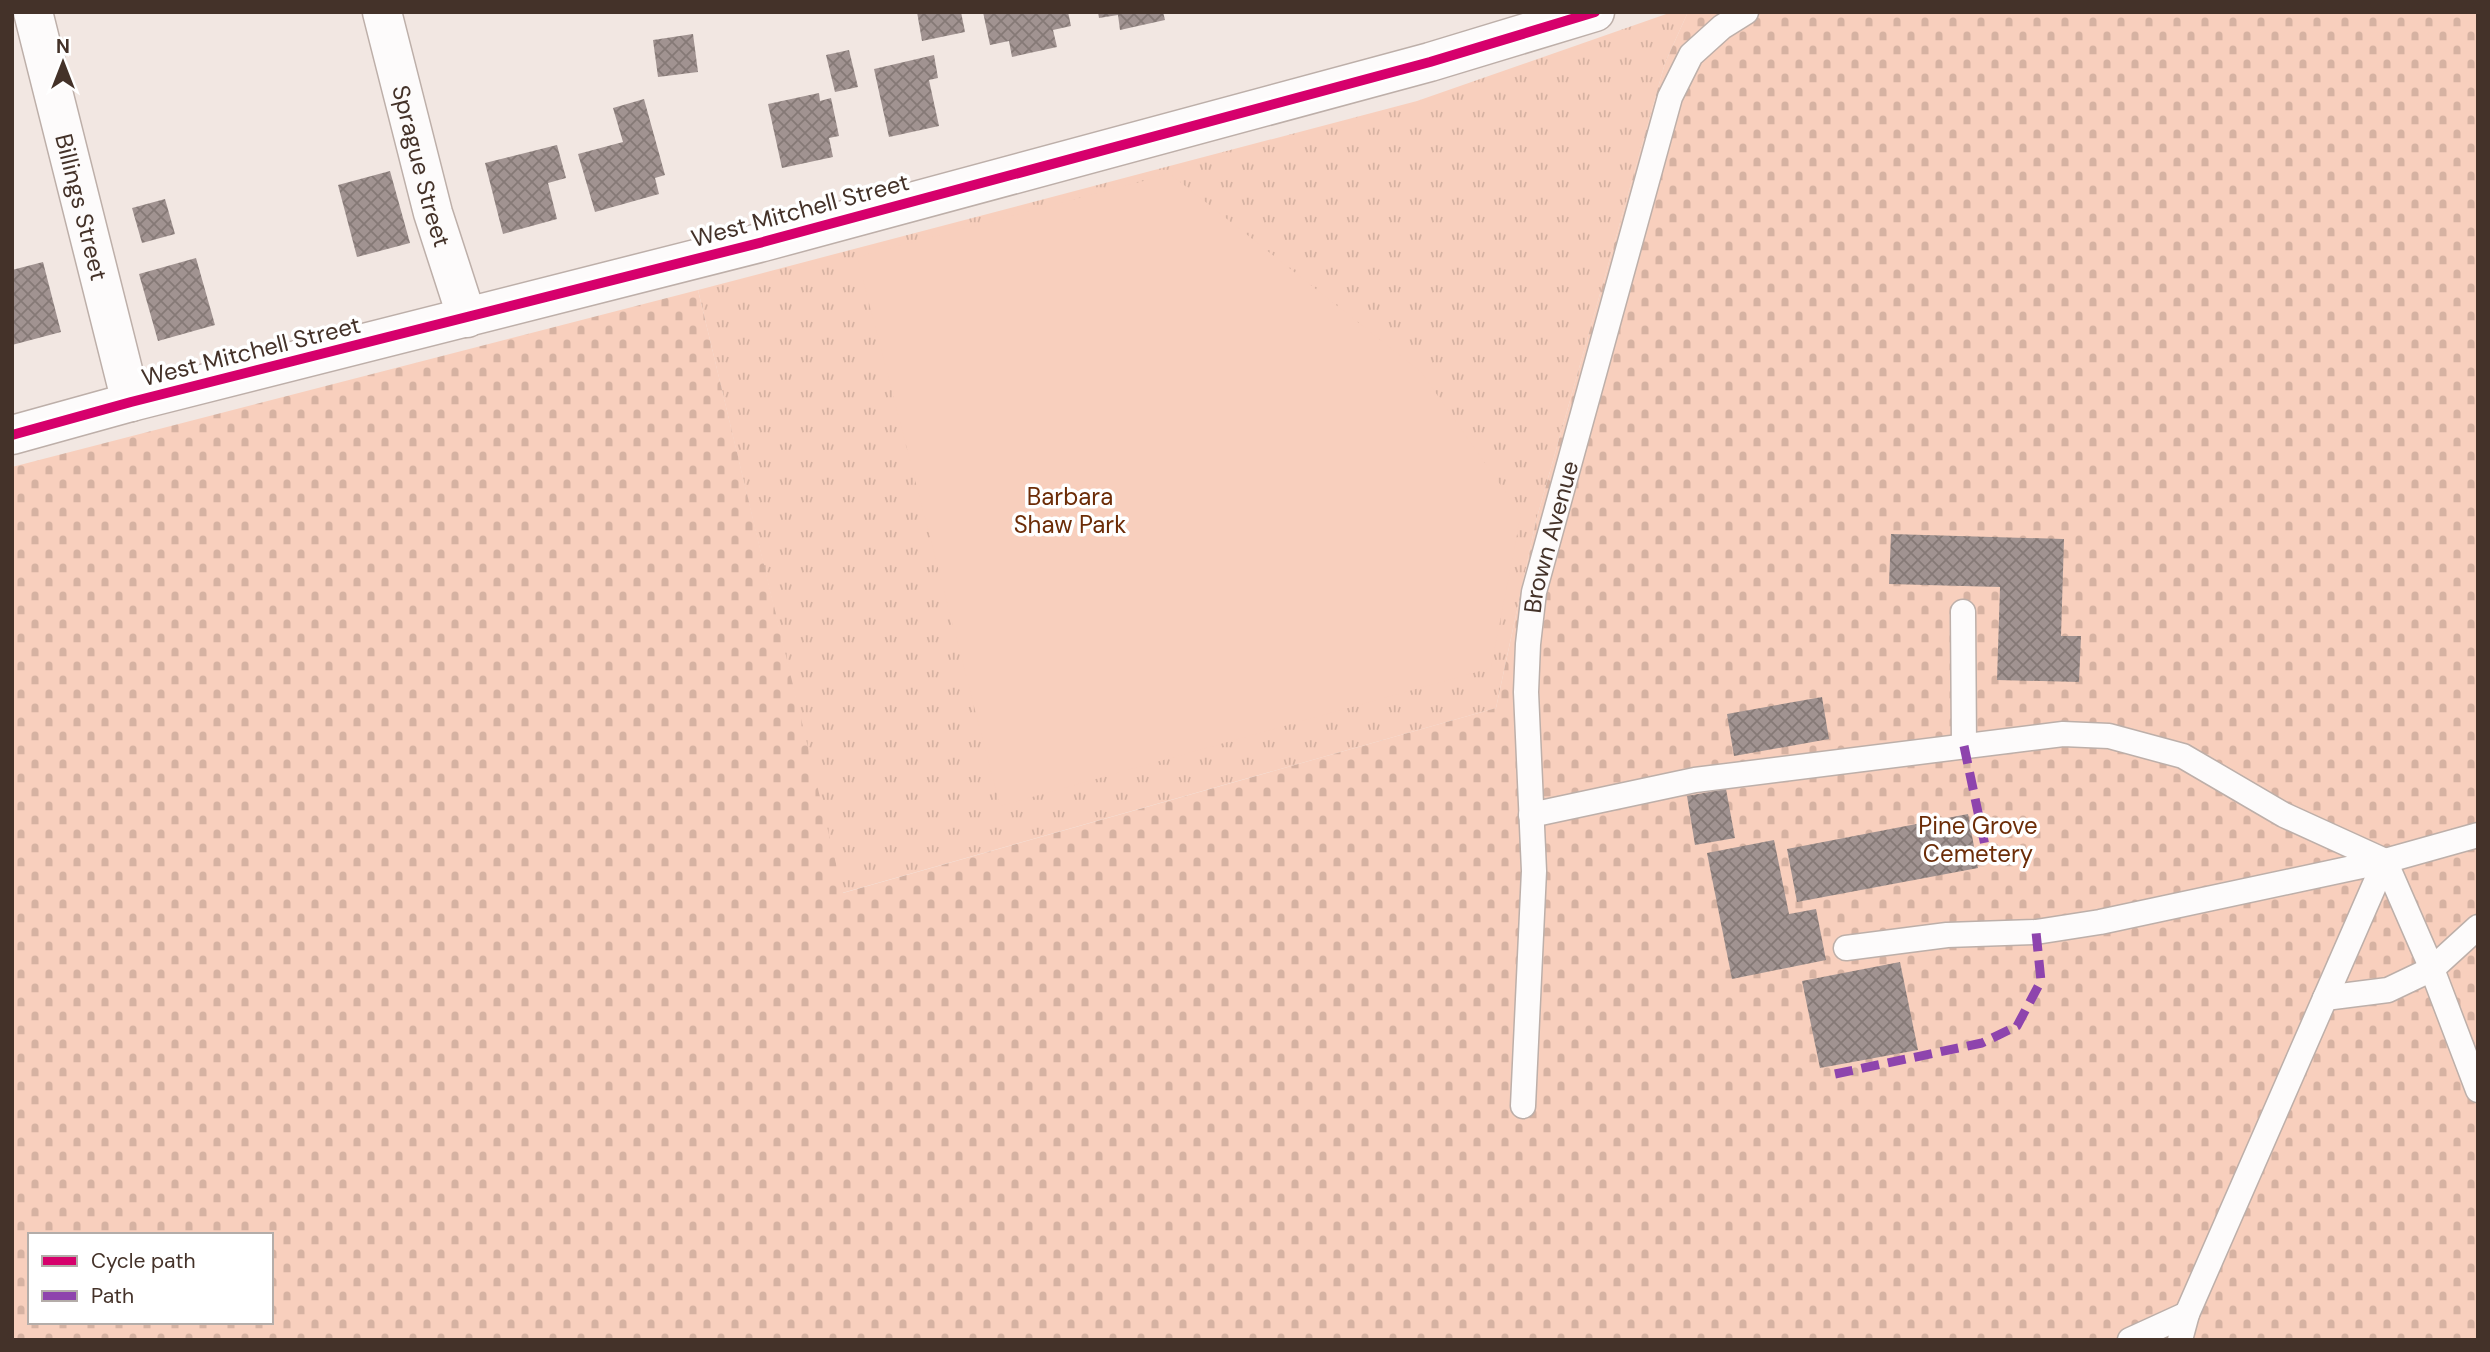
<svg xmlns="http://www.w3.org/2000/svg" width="2490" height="1352" viewBox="0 0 2490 1352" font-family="'DM Sans',sans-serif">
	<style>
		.grass { fill: url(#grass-tufts) }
		.cemetery { fill: url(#cemetery-stones); fill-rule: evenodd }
		.pitch { fill: #f8cfbd }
		.building { fill: url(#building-cross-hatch) }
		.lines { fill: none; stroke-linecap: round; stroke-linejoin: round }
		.service-casing { stroke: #bdafa9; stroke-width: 27 }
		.minor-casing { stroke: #bdafa9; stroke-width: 41 }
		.service { stroke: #fdfbfb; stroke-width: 24 }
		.minor { stroke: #fdfbfb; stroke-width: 38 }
		.quiet { stroke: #8e44ad; stroke-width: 9; stroke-dasharray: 18 9; stroke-linecap: butt }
		.cycleway-casing { stroke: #fff; stroke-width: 15 }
		.cycleway { stroke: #d6006c; stroke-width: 10 }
		.labels { text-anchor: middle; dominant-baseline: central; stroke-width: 7; stroke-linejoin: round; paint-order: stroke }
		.street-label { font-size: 24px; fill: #443229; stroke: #fff }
		.park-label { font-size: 24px; fill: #6c2c07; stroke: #fff }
	</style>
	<defs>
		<pattern id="grass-tufts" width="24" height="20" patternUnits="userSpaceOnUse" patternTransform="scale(1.75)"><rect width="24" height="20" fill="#f8cfbd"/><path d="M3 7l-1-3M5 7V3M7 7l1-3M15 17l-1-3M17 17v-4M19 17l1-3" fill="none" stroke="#d6b2a2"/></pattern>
		<pattern id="cemetery-stones" width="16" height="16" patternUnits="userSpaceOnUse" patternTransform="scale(1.75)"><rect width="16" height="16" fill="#f8cfbd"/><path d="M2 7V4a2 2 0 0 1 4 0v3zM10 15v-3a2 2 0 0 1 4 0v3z" fill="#d6b2a2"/></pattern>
		<pattern id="building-cross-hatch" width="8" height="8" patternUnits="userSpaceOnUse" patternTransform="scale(1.75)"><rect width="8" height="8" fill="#a19391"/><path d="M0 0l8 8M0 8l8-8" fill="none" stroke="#857976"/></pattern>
	</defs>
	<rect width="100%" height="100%" fill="#f2e7e2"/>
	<!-- grass -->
	<path class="grass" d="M1672,12H1688L1665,63L1536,521L1496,708L842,893L698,290L1417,101Z"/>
	<!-- cemetery -->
	<path class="cemetery" d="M1688,12H2478V1340H12V467L698,290L843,893L1496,708L1536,521L1665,63ZM30,1235H271V1322H30Z"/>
	<!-- pitch -->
	<path class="pitch" d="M1170,174L1421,372L1521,514L1491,668L1000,806L857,257Z"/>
	<!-- building -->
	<path class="building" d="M917,12H961L965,32L922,41Z
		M983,12H1068L1071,26L1053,30L1057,47L1012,57L1009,41L990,45Z
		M1098,12H1163L1165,20L1120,30L1118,15L1099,18Z
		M693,34L698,72L658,77L653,40Z
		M849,50L858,87L835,92L826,55Z
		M934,55L938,78L929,80L939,126L889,137L874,69Z
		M819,93L820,101L831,98L839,136L829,138L833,157L782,168L768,104Z
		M644,99L665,175L655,178L659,194L595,212L578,154L623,142L613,108Z
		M557,145L566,178L548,183L557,219L503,234L485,163Z
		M390,171L410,243L357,257L338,185Z
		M165,199L175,234L142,243L132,208Z
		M196,258L215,325L158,341L139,274Z
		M43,262L61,332L12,345V270Z
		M1891,534L2064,539L2061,636H2081L2079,682L1997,680L2000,587L1889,584Z
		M1822,697L1829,739L1734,756L1727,714Z
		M1726,789L1735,838L1695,845L1687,796Z
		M1968,814L1978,868L1797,902L1787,849Z
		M1774,840L1789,914L1816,909L1826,960L1732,979L1707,853Z
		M1900,962L1918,1050L1820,1068L1802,981Z"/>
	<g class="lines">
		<!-- service casing -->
		<g class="service-casing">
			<g id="service">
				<path d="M1963,612L1964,746"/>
				<path d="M1531,815L1695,780L2063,734L2109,736L2183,756L2284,815L2385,861L2432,969L2478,1090"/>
				<path d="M1846,948L1947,935L2036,932L2100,922L2385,861L2478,835"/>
				<path d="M2325,998L2388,990L2432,969L2478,927"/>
				<path id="s1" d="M1523,1106L1534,871L1526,692L1528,644L1534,592L1670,97L1691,55L1722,27L1746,12"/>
				<path d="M2130,1340L2187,1314"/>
				<path d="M2180,1340L2187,1314L2385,861"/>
			</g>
		</g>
		<!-- minor casing -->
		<g class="minor-casing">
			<g id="minor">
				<path id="s2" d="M33,12L131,402"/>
				<path id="s3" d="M382,12L433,213L467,318"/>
				<path d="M12,435L131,402L763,242L1430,62L1595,12"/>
			</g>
		</g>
		<!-- service -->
		<use href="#service" class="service"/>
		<!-- minor -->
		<use href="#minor" class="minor"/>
		<!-- quiet -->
		<path class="quiet" d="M1964,746L1987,855
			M1835,1074L1982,1043L2017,1026L2041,981L2036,932"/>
		<!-- cycleway casing -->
		<g class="cycleway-casing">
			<path id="cycleway" d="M12,435L131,402L763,242L1430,62L1595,12"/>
		</g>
		<!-- cycleway -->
		<use href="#cycleway" class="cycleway"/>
	</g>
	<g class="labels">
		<!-- street labels -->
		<g class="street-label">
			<text stroke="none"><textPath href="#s3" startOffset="159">Sprague Street</textPath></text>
			<text stroke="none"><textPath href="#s2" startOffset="201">Billings Street</textPath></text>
			<text transform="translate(800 210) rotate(-15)">West Mitchell Street</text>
			<text transform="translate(251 351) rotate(-14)">West Mitchell Street</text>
			<text stroke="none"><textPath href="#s1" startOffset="572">Brown Avenue</textPath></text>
		</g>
		<!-- park labels -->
		<g class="park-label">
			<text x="1070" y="496">Barbara<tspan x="1070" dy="28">Shaw Park</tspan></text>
			<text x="1978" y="825">Pine Grove<tspan x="1978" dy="28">Cemetery</tspan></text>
		</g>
	</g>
	<!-- border -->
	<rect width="2490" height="1352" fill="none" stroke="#443229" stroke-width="28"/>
	<!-- legend -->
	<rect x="28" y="1233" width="245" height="91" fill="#ffffff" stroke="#b4ada9" stroke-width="2"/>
	<rect x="42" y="1256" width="35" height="10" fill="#d6006c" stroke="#b4ada9" stroke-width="2"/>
	<text x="91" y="1268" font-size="21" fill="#443229">Cycle path</text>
	<rect x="42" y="1291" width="35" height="10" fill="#8e44ad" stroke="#b4ada9" stroke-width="2"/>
	<text x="91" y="1303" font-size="21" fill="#443229">Path</text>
	<!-- north arrow -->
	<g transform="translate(63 63)" stroke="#ffffff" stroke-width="5" paint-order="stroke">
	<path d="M0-5L12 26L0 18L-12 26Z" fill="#443229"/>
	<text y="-10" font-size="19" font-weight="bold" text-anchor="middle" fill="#443229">N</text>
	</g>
</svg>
